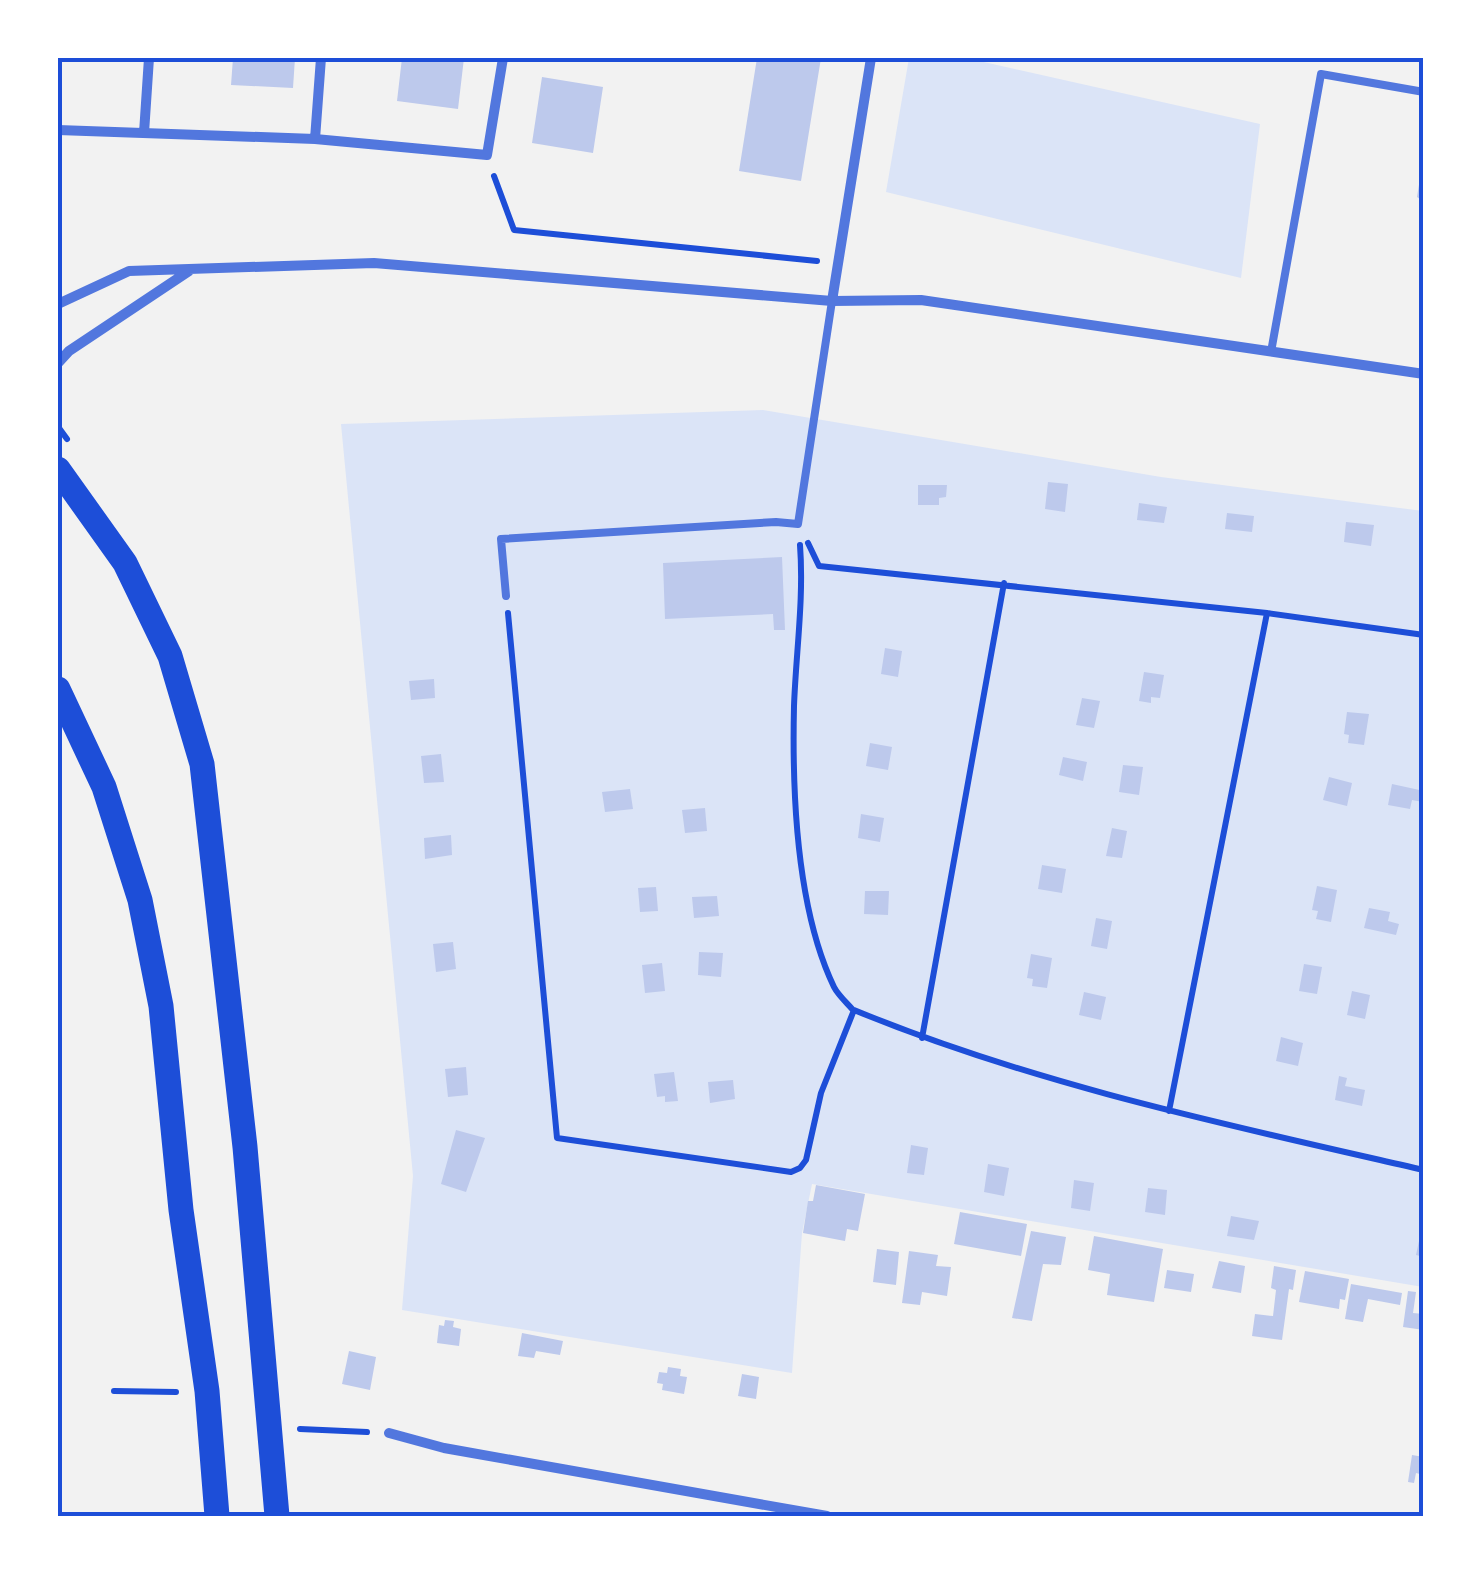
<svg xmlns="http://www.w3.org/2000/svg" width="1481" height="1574" viewBox="0 0 1481 1574" font-family="Roboto,sans-serif">
	<style>
		.green { fill: #dbe4f7 }
		.building { fill: #bdc9ec }
		.lines { fill: none; stroke-linecap: round; stroke-linejoin: round }
		.path { stroke: #1d4ed8; stroke-width: 6 }
		.service { stroke: #5277de; stroke-width: 8 }
		.minor { stroke: #5277de; stroke-width: 10 }
		.primary { stroke: #1d4ed8; stroke-width: 25 }
		.neatline { fill: none; stroke: #1d4ed8; stroke-width: 4 }
	</style>
	<rect width="100%" height="100%" fill="#f2f2f2"/>
	<!-- green -->
	<path class="green" d="M909,58H966L1260,124L1241,278L886,192Z
		M763,410L1161,477L1423,511V1287L812,1184L802,1233L792,1373L402,1310L413,1176L341,424Z"/>
	<!-- building -->
	<path class="building" d="M233,58H295L293,88L231,85Z
		M402,58H464L458,109L397,101Z
		M757,58H821L801,181L739,171Z
		M542,77L603,87L593,153L532,143Z
		M1421,172L1424,173V202L1417,197Z
		M1048,482L1068,484L1065,512L1045,509Z
		M918,485H947L946,497L939,498V505H918Z
		M1139,503L1167,507L1164,523L1137,520Z
		M1227,513L1254,516L1252,532L1225,529Z
		M1346,522L1374,525L1371,546L1344,542Z
		M782,557L785,630H774L773,614L665,619L663,563Z
		M885,648L902,651L898,677L881,674Z
		M1144,672L1164,675L1160,698L1151,697V703L1139,701Z
		M434,679L435,698L411,700L409,681Z
		M1082,698L1100,701L1094,728L1076,725Z
		M1347,712L1369,714L1364,745L1348,743L1349,735L1344,734Z
		M870,743L892,747L888,770L866,766Z
		M441,754L444,782L424,783L421,756Z
		M1063,757L1087,762L1083,781L1059,775Z
		M1123,765L1143,767L1139,795L1119,792Z
		M1329,777L1352,783L1347,806L1323,800Z
		M1392,784L1424,791L1423,802L1412,800L1410,809L1388,805Z
		M630,789L633,809L605,812L602,792Z
		M705,808L707,831L685,833L682,810Z
		M861,814L884,818L880,842L858,838Z
		M1112,828L1127,831L1122,858L1106,856Z
		M451,835L452,855L425,859L424,838Z
		M1042,865L1066,869L1062,893L1038,889Z
		M1317,886L1337,890L1331,922L1316,919L1318,911L1312,910Z
		M656,887L658,911L640,912L638,888Z
		M865,891H889L888,915L864,914Z
		M717,896L719,916L694,918L692,897Z
		M1369,908L1390,912L1388,921L1399,924L1396,935L1364,928Z
		M1096,918L1112,921L1107,949L1091,946Z
		M453,942L456,969L436,972L433,944Z
		M699,952L723,953L721,977L698,975Z
		M1031,954L1052,958L1047,988L1032,986L1033,979L1027,978Z
		M662,963L665,991L645,993L642,965Z
		M1304,964L1322,967L1317,994L1299,991Z
		M1352,991L1370,995L1365,1019L1347,1015Z
		M1084,992L1106,997L1101,1020L1079,1015Z
		M1281,1037L1303,1043L1298,1066L1276,1061Z
		M466,1067L468,1095L448,1097L445,1069Z
		M674,1072L678,1101L665,1102V1096L657,1097L654,1074Z
		M1339,1076L1347,1078L1345,1086L1365,1090L1362,1106L1335,1100Z
		M733,1080L735,1099L710,1103L708,1082Z
		M456,1130L485,1138L466,1192L441,1184Z
		M911,1145L928,1148L924,1175L907,1173Z
		M988,1164L1009,1168L1004,1196L984,1192Z
		M1074,1180L1094,1183L1090,1211L1071,1208Z
		M816,1185L865,1194L858,1231L847,1229L845,1241L803,1233L808,1201H813Z
		M1148,1188L1167,1190L1165,1215L1145,1212Z
		M960,1212L1027,1224L1021,1256L954,1244Z
		M1231,1216L1259,1221L1254,1240L1227,1236Z
		M1422,1227H1424V1257L1416,1255Z
		M1031,1231L1066,1237L1061,1265L1043,1264L1032,1321L1012,1318Z
		M1094,1236L1163,1249L1154,1302L1107,1295L1110,1274L1088,1270Z
		M877,1249L899,1252L896,1285L873,1282Z
		M909,1251L938,1255L936,1266L951,1267L947,1296L922,1292L920,1305L902,1303Z
		M1219,1261L1245,1266L1241,1293L1212,1288Z
		M1274,1266L1296,1270L1293,1290L1289,1289L1282,1340L1252,1336L1255,1314L1273,1316L1276,1290L1271,1288Z
		M1167,1270L1194,1274L1191,1292L1164,1288Z
		M1305,1271L1349,1279L1345,1300L1340,1299L1339,1309L1299,1302Z
		M1351,1284L1402,1293L1400,1305L1368,1299L1363,1322L1345,1319Z
		M1408,1291L1416,1292L1413,1313L1424,1314V1330L1403,1327Z
		M445,1320L454,1321L453,1327L461,1329L459,1346L437,1343L439,1325L444,1326Z
		M522,1333L563,1341L560,1355L536,1351L534,1358L518,1356Z
		M349,1351L376,1357L370,1390L342,1384Z
		M668,1367L681,1369L680,1376L687,1377L684,1394L662,1390L663,1384L657,1383L659,1372L667,1373Z
		M742,1374L759,1377L756,1399L738,1396Z
		M1412,1455L1424,1457V1475L1416,1473L1414,1483L1408,1482Z"/>
	<g class="lines">
		<!-- path -->
		<path class="path" d="M494,176L514,230L817,261
			M58,396L59,428L67,439
			M808,543L819,566L1267,613L1424,635
			M800,545C804,599 796,652 794,706C792,792 796,908 834,987C838,995 847,1003 853,1010
			M508,613L557,1138L791,1172L800,1168L806,1160L821,1093L854,1010C1036,1085 1232,1126 1424,1170
			M922,1038L1004,583
			M1169,1111L1267,613
			M114,1391L176,1392
			M300,1429L367,1432"/>
		<!-- service -->
		<path class="service" d="M1271,352L1321,74L1424,92
			M506,596L501,539L776,522L798,524L832,301"/>
		<!-- minor -->
		<path class="minor" d="M58,130L315,139L487,155L503,58
			M144,133L149,58
			M315,139L321,58
			M832,301L871,58
			M58,304L129,271L374,263L832,301L921,300L1424,374
			M58,363L69,351L189,271
			M389,1433L444,1448L827,1516"/>
		<!-- primary -->
		<path class="primary" d="M58,469L125,563L170,656L202,764L245,1147L277,1516
			M58,689L104,787L140,900L161,1006L181,1210L207,1391L217,1516"/>
	</g>
	<!-- border -->
	<rect width="1481" height="1574" fill="none" stroke="#ffffff" stroke-width="120"/>
	<rect x="60" y="60" width="1361" height="1454" class="neatline"/>
</svg>
